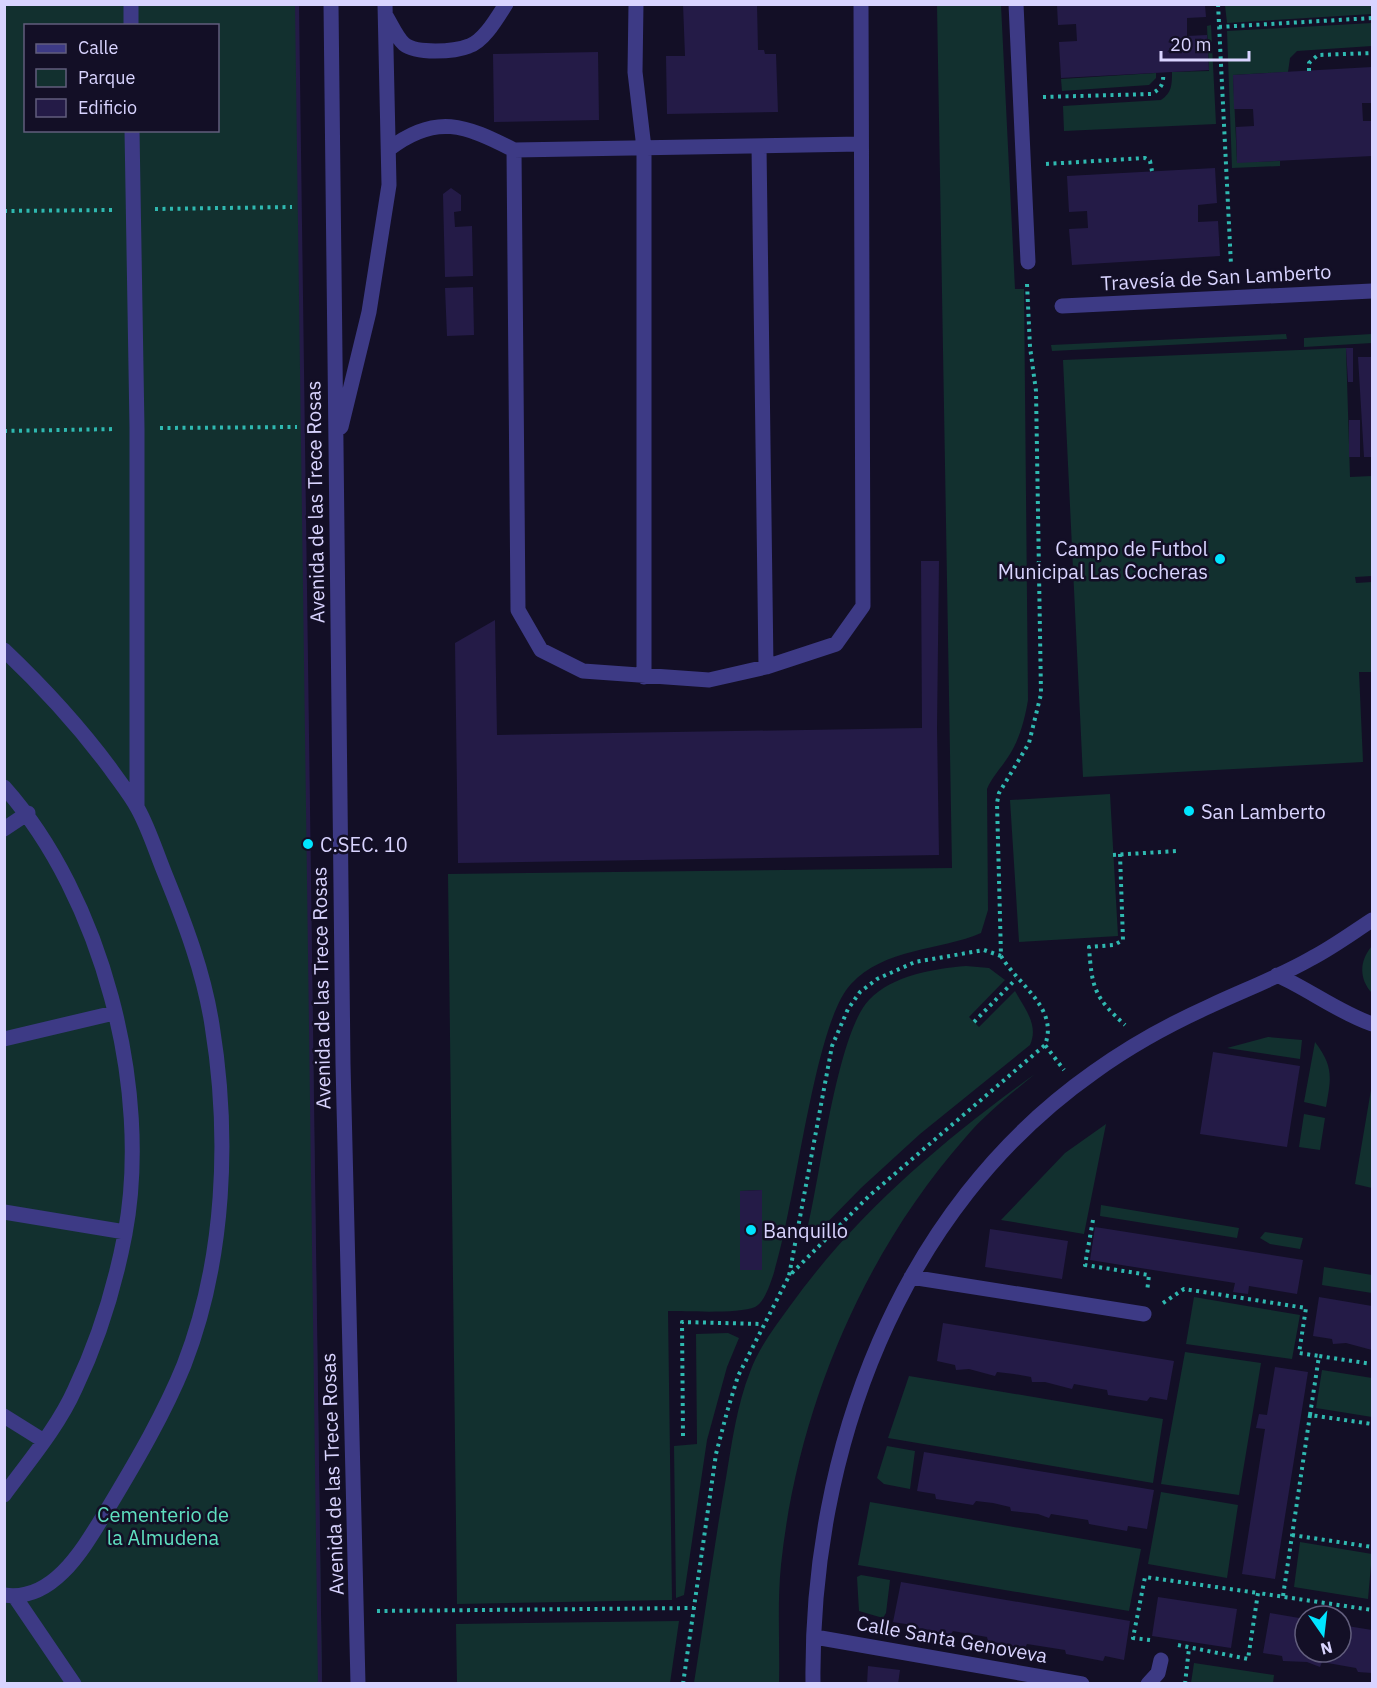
<svg xmlns="http://www.w3.org/2000/svg" width="1377" height="1688" viewBox="0 0 1377 1688" font-family="'IBM Plex Sans',sans-serif">
	<style>
		.green { fill: #12302f; fill-rule: evenodd }
		.building { fill: #241b47 }
		.lines { fill: none; stroke-linecap: round; stroke-linejoin: round }
		.path { stroke: #2fb8b0; stroke-width: 4; stroke-dasharray: 3 4.5; stroke-linecap: butt }
		.minor { stroke: #3d3a85; stroke-width: 15 }
		.poi-dot { fill: #00e5ff; stroke: #130f26; stroke-width: 2 }
		.labels { text-anchor: middle; dominant-baseline: central; stroke-width: 5; stroke-linejoin: round; paint-order: stroke }
		.street-label { font-size: 20px; fill: #d9d4ff; stroke: #130f26 }
		.poi-label { font-size: 20px; fill: #d9d4ff; stroke: #130f26; text-anchor: start }
		.park-label { font-size: 20px; fill: #5fe0c0; stroke: #130f26 }
	</style>
	<rect width="100%" height="100%" fill="#130f26"/>
	<!-- green -->
	<path class="green" d="M5,5H298L322,1683L5,1684ZM26,26H218V130H26Z
		M937,5H1001L1015,289H1024L1028,700C1025,718 1020,738 1010,754C1003,766 993,775 987,789L988,910L981,933C939,951 884,948 851,984C805,1033 790,1292 755,1307C740,1314 687,1311 668,1311L672,1600L457,1604L448,874L952,868ZM762,1190V1270H740V1191Z
		M1225,5H1372V14L1227,23Z
		M1372,23V46L1297,51L1290,58L1288,72L1233,75L1237,162L1280,161V166L1232,168L1227,31Z
		M1211,25L1216,124L1064,131L1063,106L1161,100C1172,93 1172,84 1172,72L1209,71L1207,26Z
		M1156,73V78L1149,85L1062,91L1061,79Z
		M1286,334L1287,339L1052,351L1051,345Z
		M1372,334V343L1304,347V338Z
		M1346,348L1350,477L1372,476V576L1355,577L1356,583L1372,582V672H1359L1363,762L1083,777L1063,360Z
		M1110,794L1118,936L1019,942L1010,800Z
		M1372,946V993C1359,979 1359,961 1372,946Z
		M966,966L989,968L1005,980L969,1017L979,1027L1015,991C1025,1009 1039,1025 1030,1045L920,1134L861,1188L816,1234L811,1235L807,1230C820,1179 837,1033 869,1000C893,975 933,969 966,966Z
		M1268,1037L1302,1040L1300,1059L1227,1048Z
		M1315,1042C1334,1067 1331,1078 1326,1107L1304,1102Z
		M1035,1074C1011,1094 985,1114 965,1138C862,1255 797,1411 781,1565C777,1604 780,1645 779,1683H694C705,1615 714,1546 726,1478C732,1442 737,1405 750,1372C759,1347 775,1327 790,1306C856,1214 943,1140 1035,1074Z
		M1372,1084V1188L1355,1184Z
		M1304,1114L1325,1118L1320,1150L1299,1147Z
		M1106,1124L1084,1234L1001,1220L1065,1153Z
		M1101,1205L1239,1228L1237,1238L1100,1216Z
		M1265,1232L1303,1238L1300,1249L1270,1244L1260,1238Z
		M1324,1267L1372,1275V1293L1322,1285Z
		M1194,1297L1300,1315L1292,1359L1186,1344Z
		M696,1334L728,1333L739,1338L727,1367L707,1440L684,1595L676,1598L674,1446L697,1444Z
		M1185,1352L1261,1363L1239,1495L1161,1484Z
		M1322,1370L1372,1378V1417L1316,1408Z
		M909,1376L1163,1419L1153,1483L888,1438Z
		M887,1446L915,1451L910,1489L884,1484L877,1478Z
		M1161,1492L1238,1505L1227,1578L1148,1564Z
		M870,1502L1141,1549L1129,1611L858,1565Z
		M1300,1542L1372,1554L1368,1599L1294,1587Z
		M861,1575L890,1580L886,1613L883,1618L859,1611L857,1577Z
		M679,1621L670,1683H457L456,1624Z
		M1194,1663L1274,1675L1273,1683H1191Z"/>
	<!-- building -->
	<path class="building" d="M295,4H299L322,1684H318Z
		M683,4H757L758,50H764L765,54H776L778,112L667,114L666,56H685Z
		M1057,5H1205L1206,17L1187,18V36L1207,35L1209,70L1061,78L1059,42L1077,41L1076,24L1058,25Z
		M598,52L599,120L494,122L493,54Z
		M1372,67V103H1362L1363,121H1372V156L1237,163L1236,127L1254,126L1253,109H1234L1233,75Z
		M1215,168L1217,203L1198,205V222L1218,221L1220,256L1072,265L1069,229L1088,228L1087,211L1069,212L1067,176Z
		M451,188L461,195V211L454,212L455,227L472,226L473,276L445,277L443,194Z
		M473,287L474,335L447,336L445,288Z
		M1346,348H1353V382H1348Z
		M1358,357H1372V457H1364Z
		M1349,420H1360V457H1349Z
		M921,561H939L937,728L939,855L458,863L455,643L495,620L497,735L922,728Z
		M1213,1052L1300,1066L1287,1147L1200,1134Z
		M762,1190V1270H740V1191Z
		M1095,1227L1303,1260L1297,1294L1249,1286L1248,1294L1233,1292L1235,1283L1090,1260Z
		M990,1229L1068,1241L1062,1279L985,1267Z
		M1319,1297L1372,1306V1350L1346,1343L1333,1344L1332,1339L1313,1336Z
		M943,1323L1174,1361L1167,1400L1150,1397L1147,1401L1108,1395L1107,1390L1074,1384L1072,1389L1045,1382H1032L1031,1377L1014,1374L997,1372L995,1376L969,1369L956,1370L955,1365L937,1361Z
		M1275,1367L1308,1372L1275,1579L1242,1574L1265,1429L1256,1428L1259,1414L1267,1415Z
		M924,1452L1154,1490L1147,1529L1128,1526L1127,1531L1089,1524L1088,1520L1051,1514L1049,1518L1038,1514L1011,1511L1010,1507L993,1503L976,1501L973,1505L936,1499L935,1494L917,1491Z
		M901,1582L1130,1621L1124,1660L1105,1656L1103,1661L1066,1654L1065,1650L1027,1644L1025,1648L988,1641L987,1637L953,1631L950,1635L925,1629H913L912,1625L893,1622Z
		M1158,1597L1237,1609L1231,1648L1152,1636Z
		M1270,1613L1305,1619V1652H1341V1625L1372,1630V1673L1358,1672L1356,1668L1322,1662L1320,1667L1307,1662L1283,1661L1282,1656L1263,1653Z
		M868,1666L900,1670L898,1684H867Z"/>
	<g class="lines">
		<!-- path -->
		<path class="path" d="M1218,4L1231,265
			M1219,27L1372,18
			M1309,71V63L1318,55L1372,53
			M1043,97L1151,94C1161,89 1164,84 1163,73
			M1046,164L1145,158L1150,161L1152,171
			M155,209L292,207
			M4,211L112,210
			M1027,284L1030,347L1036,391L1041,694L1029,743L999,793L997,803L1001,956C1018,985 1059,1008 1045,1045L1064,1070
			M160,428L297,427
			M4,431L116,429
			M1120,854L1123,940L1114,945L1089,947C1092,988 1094,997 1125,1025
			M1113,855L1176,851
			M1001,956L984,950L915,962L877,979L860,992L848,1009L832,1046L789,1276L869,1196L1045,1045
			M974,1022L1016,979
			M1093,1220L1085,1265L1149,1275L1147,1292
			M1163,1303L1184,1289L1306,1308L1299,1353L1319,1356
			M1310,1415L1319,1356L1372,1364
			M683,1436L682,1322L763,1324
			M1292,1535L1372,1547
			M1283,1596L1310,1415L1372,1424
			M377,1611L694,1608
			M1150,1640L1133,1638L1145,1577L1258,1593
			M1178,1645L1248,1659L1258,1593L1372,1610
			M683,1684L716,1454L727,1412L738,1376L789,1276
			M1185,1684L1189,1648"/>
		<!-- minor -->
		<path class="minor" d="M131,4V26
			M331,4L343,1064L358,1684
			M636,4L635,72L644,148V677
			M1016,4L1028,262
			M386,16C391,24 397,38 404,44C416,54 454,52 469,46C484,41 497,18 506,4
			M132,130L137,428V807
			M759,146L766,667
			M389,149C436,113 465,125 514,150L861,144
			M514,150L518,610L541,650L583,671L709,680L766,667L836,644L863,606L861,4
			M1062,306L1372,291
			M341,427L369,312L389,185L385,4
			M4,650C43,687 78,725 110,768C119,781 130,794 138,809C149,829 156,852 165,874C185,923 204,973 212,1025C230,1136 225,1260 184,1365C164,1414 137,1460 110,1505C87,1542 56,1603 4,1595
			M4,787C102,897 152,1089 125,1234C115,1286 98,1341 75,1389C58,1427 29,1461 4,1495
			M4,829L28,813
			M1277,975C1310,990 1338,1012 1372,1024
			M4,1039L114,1013
			M4,1212L125,1232
			M911,1277L1144,1314
			M4,1416L44,1441
			M15,1597L74,1684
			M815,1637L1082,1684
			M813,1684C810,1451 899,1209 1094,1072C1130,1046 1170,1024 1210,1006C1244,990 1279,977 1312,958C1333,947 1352,933 1372,920
			M1148,1684L1158,1673L1161,1660"/>
	</g>
	<!-- markers -->
	<g class="poi-dot">
		<circle cx="1220" cy="559" r="6"/>
		<circle cx="1189" cy="811" r="6"/>
		<circle cx="308" cy="844" r="6"/>
		<circle cx="751" cy="1230" r="6"/>
	</g>
	<g class="labels">
		<!-- street labels -->
		<g class="street-label">
			<text transform="translate(1216 277) rotate(-3)">Travesía de San Lamberto</text>
			<text transform="translate(315 502) rotate(-91)">Avenida de las Trece Rosas</text>
			<text transform="translate(321 988) rotate(-91)">Avenida de las Trece Rosas</text>
			<text transform="translate(332 1474) rotate(-92)">Avenida de las Trece Rosas</text>
			<text transform="translate(952 1639) rotate(10)">Calle Santa Genoveva</text>
		</g>
		<!-- poi labels -->
		<g class="poi-label">
			<text x="1208" y="548" text-anchor="end">Campo de Futbol<tspan x="1208" dy="23">Municipal Las Cocheras</tspan></text>
			<text x="1201" y="811">San Lamberto</text>
			<text x="320" y="844">C.SEC. 10</text>
			<text x="763" y="1230">Banquillo</text>
		</g>
		<!-- park labels -->
		<g class="park-label">
			<text x="163" y="1514">Cementerio de<tspan x="163" dy="23">la Almudena</tspan></text>
		</g>
	</g>
	<!-- border -->
	<rect width="1377" height="1688" fill="none" stroke="#d9d4ff" stroke-width="12"/>
	<!-- legend -->
	<rect x="24" y="24" width="195" height="108" fill="#130f26" stroke="#625e7d" stroke-width="1.5"/>
	<rect x="36" y="44" width="30" height="9" fill="#3d3a85" stroke="#625e7d" stroke-width="1.5"/>
	<text x="78" y="54" font-size="18" fill="#d9d4ff">Calle</text>
	<rect x="36" y="69" width="30" height="18" fill="#12302f" stroke="#625e7d" stroke-width="1.5"/>
	<text x="78" y="84" font-size="18" fill="#d9d4ff">Parque</text>
	<rect x="36" y="99" width="30" height="18" fill="#241b47" stroke="#625e7d" stroke-width="1.5"/>
	<text x="78" y="114" font-size="18" fill="#d9d4ff">Edificio</text>
	<!-- north arrow -->
	<g transform="translate(1323 1634) rotate(166)"><circle r="28" fill="#130f26" stroke="#625e7d" stroke-width="1.5"/>
	<path d="M0-4.5L10 22L0 15L-10 22Z" fill="#00e5ff"/>
	<text y="-9" font-size="16" font-weight="bold" text-anchor="middle" fill="#d9d4ff">N</text>
	</g>
	<!-- scale -->
	<path d="M1161 51v9h88v-9" fill="none" stroke="#d9d4ff" stroke-width="3"/>
	<text x="1170" y="51" font-size="18" fill="#d9d4ff" stroke="#130f26" stroke-width="4.5" paint-order="stroke">20 m</text>
</svg>
